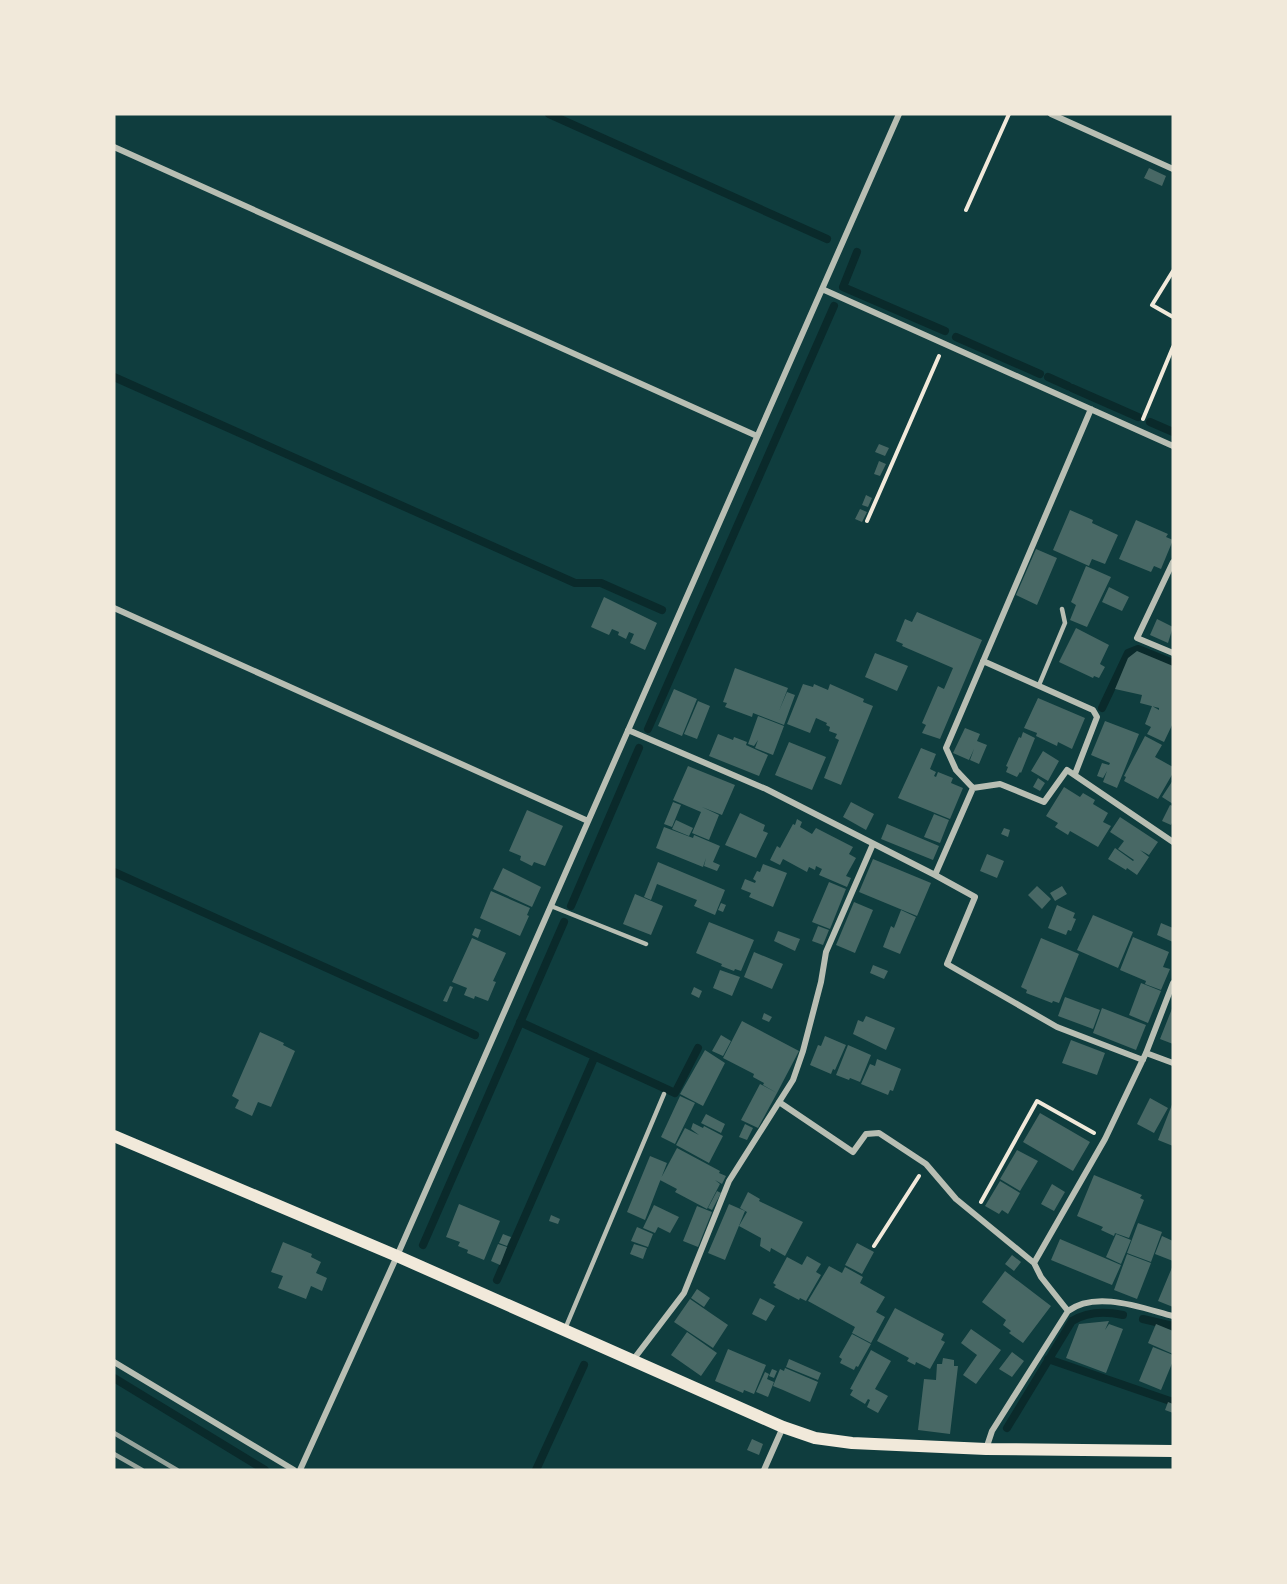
<svg xmlns="http://www.w3.org/2000/svg" width="1287" height="1584" viewBox="0 0 1287 1584" font-family="'Asap Condensed',sans-serif">
	<style>
		.lines { fill: none; stroke-linecap: round; stroke-linejoin: round }
		.stream { stroke: #0a2a2b; stroke-width: 8 }
		.building { fill: #486865 }
		.path { stroke: #f1e9da; stroke-width: 4 }
		.service { stroke: #b8beb3; stroke-width: 4.5 }
		.minor { stroke: #b8beb3; stroke-width: 6 }
		.secondary { stroke: #f1e9da; stroke-width: 12 }
		.rail { stroke: #97a49c; stroke-width: 4.5 }
	</style>
	<rect width="100%" height="100%" fill="#0f3d3e"/>
	<g class="lines">
		<!-- stream -->
		<path class="stream" d="M549,114L827,239
			M857,252L843,287L945,331
			M956,337L1040,374
			M114,377L575,583H601L662,610
			M1048,377L1068,386
			M1072,388L1138,417
			M1150,422L1173,432
			M1102,708L1128,653L1138,649L1173,663
			M648,729L834,306
			M114,872L475,1035
			M571,906L639,748
			M520,1022L675,1093L698,1048
			M423,1245L564,922
			M497,1280L595,1056
			M1143,1319L1173,1326
			M1048,1359L1173,1402
			M114,1378L265,1470
			M1007,1428L1072,1321C1088,1311 1105,1311 1123,1315
			M536,1470L584,1365"/>
	</g>
	<!-- building -->
	<path class="building" d="M1149,168L1166,176L1162,186L1144,178Z
		M879,444L889,448L885,456L875,452Z
		M879,461L886,464L880,476L874,474Z
		M866,495L872,498L868,507L862,505Z
		M860,509L867,512L862,522L855,519Z
		M1070,510L1093,520L1092,523L1118,535L1105,564L1092,559L1089,566L1053,550Z
		M1136,520L1168,534L1166,537L1173,540L1161,569L1154,566L1151,572L1119,559Z
		M1036,549L1057,558L1037,605L1016,595Z
		M1086,566L1111,577L1087,627L1070,620L1076,605L1071,602Z
		M1109,587L1129,597L1122,611L1102,602Z
		M604,597L657,623L645,650L630,643L634,634L629,632L626,639L618,635L619,632L612,629L609,635L591,627Z
		M917,612L982,640L940,739L922,733L926,725L922,723L938,686L944,689L953,668L902,646L903,644L896,641L905,619L912,622Z
		M1157,619L1173,627L1168,643L1150,635Z
		M1076,628L1109,645L1100,664L1105,667L1099,678L1094,676L1093,678L1059,662Z
		M1137,651L1173,666V723L1164,742L1147,734L1151,727L1145,724L1152,706L1159,710V708L1140,703L1142,695L1115,689L1128,658Z
		M875,653L908,666L897,691L865,677Z
		M735,668L788,688L779,711L787,692L795,695L784,725L753,713L752,717L725,707L727,703L723,702Z
		M803,684L813,687L814,684L828,690L830,684L864,699L863,702L873,706L841,785L824,778L839,740L835,738L837,734L829,731L830,727L826,725L827,723L816,718L810,733L787,724Z
		M674,689L697,699L682,736L658,726Z
		M1038,698L1085,718L1072,749L1058,742L1057,746L1036,736L1037,733L1024,728Z
		M698,701L710,706L697,739L684,734Z
		M758,716L784,726L773,755L755,748L758,740L754,746L748,744Z
		M1105,721L1139,734L1117,788L1103,782L1107,771L1103,778L1097,776L1102,763L1109,765L1110,763L1091,755Z
		M965,728L980,734L977,741L987,745L979,764L970,760L974,749L969,760L953,753Z
		M1023,732L1035,738L1021,773L1020,772L1017,777L1006,772L1008,767L1006,766L1019,737L1021,738Z
		M718,734L733,740L734,737L747,742L746,745L768,755L759,776L709,756Z
		M1145,736L1162,745L1155,757L1173,767V773L1158,799L1124,781L1126,777L1124,776Z
		M789,742L826,757L812,790L775,775Z
		M921,748L936,754L930,769L936,772L934,776L936,777L938,772L953,778L951,783L963,788L950,819L898,798Z
		M1043,751L1059,761L1048,781L1031,771Z
		M688,766L735,785L722,815L702,807L719,815L709,840L692,833L701,812L673,800Z
		M1038,778L1045,783L1040,791L1033,787Z
		M1173,780V804L1162,797Z
		M1064,787L1080,797L1083,793L1095,800L1093,804L1108,813L1103,822L1111,826L1098,847L1070,831L1068,835L1055,827L1058,823L1046,816Z
		M673,802L681,805L672,827L664,824Z
		M851,802L874,814L866,830L843,817Z
		M1170,805L1173,806V821L1171,825L1162,821Z
		M527,810L563,826L545,866L534,862L532,866L520,860L521,856L509,851Z
		M740,813L765,825L763,831L768,833L756,858L725,845Z
		M934,814L949,820L940,843L924,837Z
		M1120,817L1158,842L1149,855L1140,850L1149,857L1137,875L1127,868L1126,870L1108,859L1115,848L1133,861L1134,860L1118,849L1124,841L1110,832Z
		M797,819L802,822L800,827L812,834L816,828L853,847L849,854L856,858L846,876L851,878L847,887L819,875L822,869L816,866L815,870L809,867L807,872L783,859L780,865L770,860L777,846L780,848L793,824L795,825Z
		M676,820L693,828L689,836L672,829Z
		M887,824L939,846L933,860L881,839Z
		M664,827L693,838L694,835L720,846L713,862L720,865L717,871L704,866L706,858L703,867L656,848Z
		M1004,828L1010,830L1008,837L1001,834Z
		M987,854L1004,861L997,878L980,871Z
		M873,859L931,883L917,916L859,892Z
		M658,862L725,890L715,915L694,906L697,900L657,884L651,900L644,897Z
		M763,864L787,873L773,907L749,897L751,893L741,889L745,879L755,883L756,881L753,879L757,871L760,872Z
		M503,868L541,887L532,907L493,889Z
		M829,882L846,889L830,929L812,922Z
		M1037,886L1051,899L1042,909L1028,895Z
		M1062,886L1067,894L1055,901L1050,893Z
		M491,891L530,908L527,915L529,916L520,936L480,918Z
		M635,894L663,906L651,935L623,924Z
		M854,902L873,910L855,953L836,945Z
		M721,903L726,905L723,912L718,910Z
		M1057,905L1075,913L1073,918L1076,919L1071,931L1068,930L1066,935L1048,928Z
		M901,910L916,917L900,954L883,947L891,926L894,928Z
		M1093,915L1133,932L1118,968L1077,950Z
		M709,922L754,940L741,971L735,969L734,971L721,966L722,964L696,953Z
		M1161,923L1173,928V942L1157,935Z
		M818,926L829,930L823,945L812,941Z
		M475,928L481,930L478,938L472,935Z
		M778,931L800,939L795,951L774,941Z
		M1133,937L1169,952L1163,967L1170,969L1161,990L1145,984L1146,981L1120,970Z
		M472,938L506,953L493,981L496,982L488,1001L475,996L474,999L464,995L467,988L452,982Z
		M1041,938L1079,954L1059,1003L1053,1001L1052,1003L1026,993L1027,990L1021,987Z
		M754,952L783,964L772,989L744,977Z
		M873,965L888,971L884,979L870,973Z
		M720,970L740,977L732,996L713,988Z
		M1141,983L1161,991L1148,1023L1129,1015Z
		M450,986L453,987L447,1002L443,1001Z
		M694,987L702,991L699,998L691,994Z
		M1065,997L1100,1010L1093,1029L1058,1016Z
		M1173,1006V1044L1160,1039Z
		M1102,1008L1146,1025L1136,1050L1093,1033Z
		M764,1013L772,1017L769,1022L762,1019Z
		M866,1016L895,1028L886,1050L853,1034L858,1020L863,1022Z
		M742,1021L799,1051L777,1093L763,1085L764,1083L753,1077L754,1074L723,1058Z
		M260,1032L284,1043L283,1045L295,1051L271,1107L258,1102L252,1116L235,1108L239,1100L232,1096Z
		M721,1035L731,1041L723,1056L712,1051Z
		M825,1036L846,1045L835,1070L833,1069L831,1074L810,1065L818,1045L821,1046Z
		M1071,1040L1105,1053L1097,1075L1062,1063Z
		M848,1045L871,1055L860,1082L850,1078L849,1080L836,1075Z
		M705,1050L725,1063L703,1106L680,1094Z
		M877,1059L901,1069L893,1091L890,1090L888,1095L861,1084L870,1064L875,1066Z
		M760,1084L777,1093L758,1128L741,1120Z
		M680,1096L695,1103L675,1144L661,1137Z
		M1150,1098L1168,1108L1154,1133L1137,1124Z
		M1173,1102V1146L1158,1140Z
		M1040,1113L1090,1142L1073,1171L1023,1142Z
		M706,1114L725,1124L721,1133L701,1123Z
		M693,1123L703,1128L704,1126L723,1136L709,1163L676,1145L685,1128L699,1135L691,1129Z
		M745,1124L753,1128L747,1140L739,1137Z
		M677,1148L720,1171L719,1173L726,1176L722,1184L715,1180L720,1184L707,1209L675,1192L677,1189L660,1180Z
		M1017,1150L1038,1161L1020,1191L1000,1179Z
		M650,1156L667,1163L645,1220L627,1212Z
		M1094,1175L1142,1195L1140,1198L1144,1200L1129,1238L1112,1232L1115,1233L1114,1236L1101,1230L1103,1227L1077,1216Z
		M1000,1181L1020,1193L1008,1214L1002,1210L999,1214L985,1206Z
		M1052,1184L1065,1192L1054,1211L1041,1204Z
		M717,1191L721,1193L712,1210L708,1208Z
		M748,1192L760,1199L759,1201L803,1222L785,1256L771,1248L770,1252L760,1246L761,1238L739,1226L747,1212L740,1208Z
		M459,1204L500,1221L484,1260L467,1253L468,1250L458,1246L460,1242L446,1237Z
		M729,1204L745,1211L725,1260L708,1253Z
		M654,1205L679,1217L670,1233L658,1227L655,1233L643,1228Z
		M697,1206L712,1212L698,1247L683,1241Z
		M551,1215L560,1219L558,1224L549,1221Z
		M1138,1223L1162,1232L1151,1262L1127,1253Z
		M637,1227L653,1234L648,1247L631,1241Z
		M503,1234L511,1237L507,1246L499,1243Z
		M1116,1234L1131,1240L1121,1264L1106,1257Z
		M1162,1236L1173,1241V1261L1155,1254Z
		M1060,1239L1121,1265L1112,1285L1051,1260Z
		M283,1242L312,1254L311,1257L321,1262L316,1273L327,1278L322,1291L311,1286L306,1299L278,1288L283,1276L271,1272Z
		M857,1243L874,1252L862,1274L845,1265Z
		M498,1244L507,1247L500,1265L491,1261Z
		M634,1244L647,1248L643,1259L630,1254Z
		M1127,1254L1151,1263L1137,1299L1114,1290Z
		M1012,1255L1021,1262L1014,1271L1005,1264Z
		M807,1256L821,1264L816,1272L821,1275L806,1301L800,1298L799,1300L774,1287L776,1285L773,1283L787,1257L802,1265Z
		M1173,1265V1307L1158,1301Z
		M829,1266L842,1273L845,1267L863,1277L860,1283L885,1297L876,1312L885,1317L871,1343L852,1333L855,1327L808,1301Z
		M1005,1271L1051,1306L1023,1343L1009,1333L1011,1331L1003,1325L1006,1320L982,1302Z
		M697,1289L710,1298L704,1307L691,1298Z
		M760,1298L775,1306L766,1321L752,1314Z
		M690,1299L728,1325L713,1348L674,1322Z
		M895,1308L944,1334L941,1340L945,1342L930,1369L916,1362L915,1365L907,1361L909,1358L877,1341Z
		M1109,1321L1105,1330L1109,1324L1123,1329L1106,1373L1066,1358L1079,1324Z
		M1156,1324L1173,1331V1354L1148,1343Z
		M971,1329L1001,1350L976,1384L963,1375L977,1355L961,1343Z
		M687,1332L717,1353L701,1376L671,1355Z
		M852,1334L871,1344L858,1367L856,1366L854,1370L840,1363L842,1359L839,1357Z
		M1153,1347L1173,1355V1361L1161,1390L1139,1381Z
		M728,1349L766,1365L754,1394L744,1390L743,1393L715,1381Z
		M871,1350L891,1361L875,1389L888,1396L878,1413L867,1407L870,1400L868,1399L865,1404L850,1395L853,1390L850,1389Z
		M1012,1352L1024,1361L1012,1377L999,1369Z
		M943,1358L954,1360V1366H958L950,1434L918,1430L924,1379L936,1380L937,1364H942Z
		M789,1359L821,1373L818,1380L786,1367Z
		M785,1368L818,1382L810,1402L783,1390L788,1379L783,1390L773,1386L780,1369L784,1371Z
		M772,1369L777,1371L774,1378L769,1376Z
		M765,1372L769,1374L767,1379L774,1382L768,1397L756,1392Z
		M1168,1402L1173,1404V1413L1165,1410Z
		M752,1439L763,1444L759,1455L747,1450Z"/>
	<g class="lines">
		<!-- path -->
		<path class="path" d="M966,210L1009,114
			M1173,271L1152,305L1173,317
			M1143,419L1173,347
			M867,521L939,356
			M981,1202L1037,1101L1094,1133
			M874,1246L919,1176"/>
		<!-- service -->
		<path class="service" d="M1039,685L1065,623L1062,609
			M551,906L646,944
			M565,1329L664,1094"/>
		<!-- minor -->
		<path class="minor" d="M1051,114L1173,169
			M114,147L757,436
			M822,289L1173,446
			M1173,562L1137,638L1173,653
			M114,608L588,821
			M983,661L1093,710L1097,717L1075,774
			M628,730L766,789L935,875L973,788L1000,784L1044,802L1067,770L1173,842
			M973,788L956,770L946,748L1091,409
			M935,875L975,897L947,964L1057,1027L1143,1060
			M1146,1053L1173,1063
			M779,1102L853,1152L866,1134L879,1133L926,1164L956,1199L1034,1263
			M1068,1311C1096,1290 1142,1308 1173,1316
			M633,1360L684,1293L729,1181L793,1080L803,1051L821,982L826,952L873,844
			M114,1362L294,1470
			M986,1449L992,1431L1068,1311L1041,1277L1034,1263L1105,1139L1146,1053L1173,983
			M300,1470L397,1256L899,114
			M764,1470L783,1427"/>
		<!-- secondary -->
		<path class="secondary" d="M114,1136L397,1256L783,1427L815,1438L852,1443L986,1449L1173,1451"/>
		<!-- rail -->
		<path class="rail" d="M114,1433L177,1470
			M114,1454L142,1470"/>
	</g>
	<!-- border -->
	<rect width="1287" height="1584" fill="none" stroke="#f1e9da" stroke-width="231"/>
</svg>
